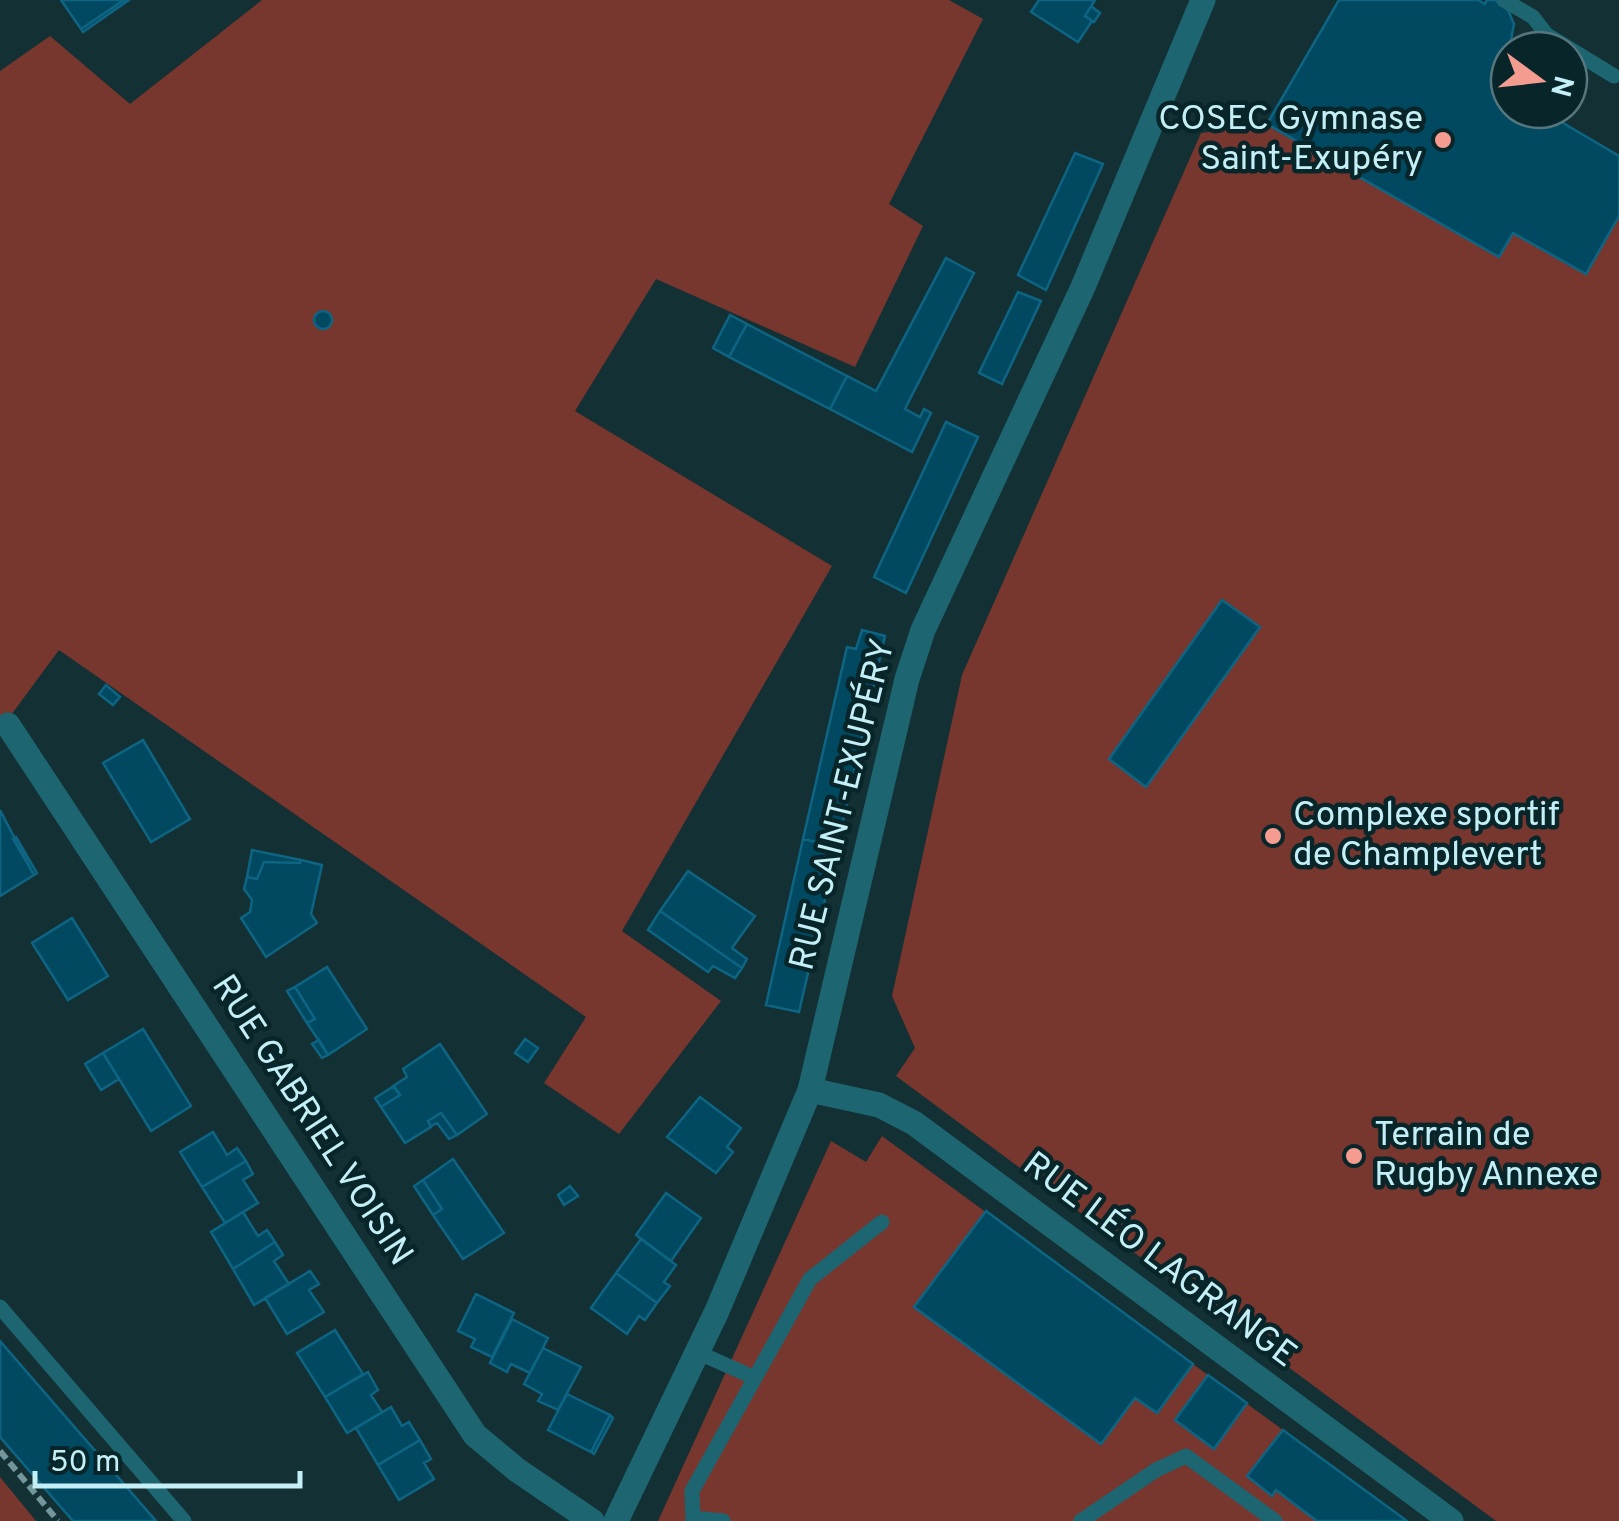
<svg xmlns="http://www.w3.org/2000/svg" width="1619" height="1521" viewBox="0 0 1619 1521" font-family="Overpass,sans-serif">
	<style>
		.green { fill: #77362e }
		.building { fill: #004961; stroke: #0e6583; stroke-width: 2.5 }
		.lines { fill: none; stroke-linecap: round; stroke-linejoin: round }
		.path { stroke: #72969c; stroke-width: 6; stroke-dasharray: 10 5; stroke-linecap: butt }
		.lane { stroke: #1d6671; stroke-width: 15 }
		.street { stroke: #1d6671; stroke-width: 25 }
		.poi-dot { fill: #f59c90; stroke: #08262a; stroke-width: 4 }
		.labels { text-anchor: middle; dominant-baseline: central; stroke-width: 9; stroke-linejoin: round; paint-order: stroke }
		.poi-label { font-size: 35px; fill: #c5eff6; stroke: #08262a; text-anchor: start }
		.street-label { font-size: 35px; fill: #c5eff6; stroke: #08262a }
	</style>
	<rect width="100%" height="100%" fill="#133034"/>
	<!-- green -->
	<path class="green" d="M262,0H949L983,19L889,204L923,226L855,367L656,279L575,411L832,566L622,931L721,1001L619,1134L544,1083L586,1017L59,650L0,730V71L50,36L130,104Z
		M1339,0H1478L1485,4L1487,0H1495C1513,11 1517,25 1510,45L1519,50H1509V110H1556L1553,117L1619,156V1521H1496L896,1076L915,1048L892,996L962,675L1201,133L1267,124Z
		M882,1136L1407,1521H658L831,1141L866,1162Z
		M0,1477L36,1521H0Z"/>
	<!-- building -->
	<path class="building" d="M61,0H124L81,29Z
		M124,0H129L83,32L81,29Z
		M1039,0H1095L1085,16L1092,21L1078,42L1031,12Z
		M1339,0H1478L1485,4L1487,0H1495L1508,10L1514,24L1510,45L1519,50H1509V110H1556L1553,117L1619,156V216L1586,274L1513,233L1499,257L1267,124Z
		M1091,6L1100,13L1094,22L1085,16Z
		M1075,153L1103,164L1046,290L1018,275Z
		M946,258L974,273L905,409L920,417L924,409L931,413L912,452L830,409L847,376L876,391Z
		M1018,292L1041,301L1002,384L979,373Z
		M314 320a9 9 0 1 1 18 0a9 9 0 1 1-18 0Z
		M730,315L747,324L729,357L713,348Z
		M747,324L847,376L830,409L729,357Z
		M946,422L978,437L906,593L874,577Z
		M1222,600L1260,627L1146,787L1109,759Z
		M862,630L885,636L837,847L803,839L847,647L856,649Z
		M106,685L120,697L113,705L99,694Z
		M143,740L190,819L151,842L103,763Z
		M0,810L34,875L0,896Z
		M16,837L37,873L34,875L13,839Z
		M803,839L837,847L799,1012L766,1005Z
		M252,850L301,860L300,863L264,862L257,879L247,877Z
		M301,860L322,865L311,914L317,923L266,957L241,918L250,912L252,900L244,889L247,877L257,879L264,862L300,863Z
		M688,871L755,916L732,948L747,959L742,968L660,911Z
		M660,911L742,968L735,978L713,966L708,972L648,930Z
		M72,918L108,976L68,1000L32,943Z
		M327,967L367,1029L328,1055L307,1023L315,1019L295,987Z
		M295,987L315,1019L307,1023L287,991Z
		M143,1029L191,1106L151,1131L103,1053Z
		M525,1039L538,1048L528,1062L515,1053Z
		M319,1040L328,1055L322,1058L312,1044Z
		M440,1044L487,1114L457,1135L441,1113L428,1121L431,1127L405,1143L381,1107L400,1095L393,1086L407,1077L403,1069Z
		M103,1053L119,1079L101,1090L85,1064Z
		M394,1086L400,1095L381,1107L375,1098Z
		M700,1097L741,1128L727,1147L733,1152L716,1173L667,1137Z
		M441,1113L457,1135L449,1139L437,1123L431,1126L428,1121Z
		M213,1132L227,1155L237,1148L246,1161L202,1187L180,1152Z
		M453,1159L504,1233L463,1259L433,1215L442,1209L423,1180Z
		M246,1161L253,1174L243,1180L258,1203L225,1223L202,1187Z
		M423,1180L442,1209L433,1215L414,1186Z
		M570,1186L578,1196L564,1205L558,1195Z
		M666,1193L701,1218L671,1261L636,1235Z
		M986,1211L1193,1364L1157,1413L1135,1398L1101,1444L914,1307Z
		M243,1212L258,1236L267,1230L275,1242L233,1269L211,1232Z
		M641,1239L676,1265L664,1282L670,1286L657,1303L616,1273Z
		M275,1242L283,1255L274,1261L289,1284L254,1305L233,1269Z
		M310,1271L319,1284L309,1290L324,1312L287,1334L265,1298Z
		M616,1273L657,1303L645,1320L639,1316L627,1334L591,1308Z
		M476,1294L514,1313L492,1357L471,1347L475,1339L458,1331Z
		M512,1319L548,1338L530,1373L511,1364L507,1372L490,1363Z
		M335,1330L363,1374L325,1397L297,1353Z
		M0,1341L156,1521H73L0,1437Z
		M543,1348L581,1367L558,1410L538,1401L542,1394L524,1384Z
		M368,1372L378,1390L371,1395L382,1412L347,1433L325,1397Z
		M1208,1375L1247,1403L1214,1449L1175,1420Z
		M567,1394L610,1415L591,1452L548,1430Z
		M391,1407L402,1426L409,1422L420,1440L378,1465L356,1428Z
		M610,1415L613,1418L594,1454L591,1452Z
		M1283,1430L1306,1447L1407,1521H1317L1276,1490L1272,1496L1247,1476Z
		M420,1440L431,1459L424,1463L434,1479L399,1500L378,1465Z"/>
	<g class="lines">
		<!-- path -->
		<path class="path" d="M0,1451L58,1521"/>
		<!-- lane -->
		<path class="lane" d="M1504,0L1533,17L1547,35L1614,76
			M0,1307L184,1521
			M697,1352L755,1378
			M693,1518L723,1521
			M693,1521L692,1491L810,1279L882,1222
			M1081,1521L1156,1470L1186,1456L1275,1521"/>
		<!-- street -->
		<path class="street" d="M8,725L475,1435L517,1470L592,1521
			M810,1090L879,1105L914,1123L1451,1521
			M616,1521L717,1311L810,1090L907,679L923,630L1083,287L1203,0"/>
	</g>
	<!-- markers -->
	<g class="poi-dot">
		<circle cx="1443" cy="140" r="10"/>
		<circle cx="1273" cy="836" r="10"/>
		<circle cx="1354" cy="1156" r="10"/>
	</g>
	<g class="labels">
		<!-- poi labels -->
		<g class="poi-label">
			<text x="1423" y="120" text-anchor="end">COSEC Gymnase<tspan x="1423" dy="40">Saint-Exupéry</tspan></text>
			<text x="1293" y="816">Complexe sportif<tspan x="1293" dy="40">de Champlevert</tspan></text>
			<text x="1374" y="1136">Terrain de<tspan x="1374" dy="40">Rugby Annexe</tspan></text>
		</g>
		<!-- street labels -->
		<g class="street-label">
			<text transform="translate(844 805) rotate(-76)">RUE SAINT-EXUPÉRY</text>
			<text transform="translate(311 1121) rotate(57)">RUE GABRIEL VOISIN</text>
			<text transform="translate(1159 1261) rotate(37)">RUE LÉO LAGRANGE</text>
		</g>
	</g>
	<!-- north arrow -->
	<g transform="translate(1539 80) rotate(105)"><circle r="48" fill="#08262a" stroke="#54767c" stroke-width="2.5"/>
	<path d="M0-8L18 38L0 25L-18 38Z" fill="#f59c90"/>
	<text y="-15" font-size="28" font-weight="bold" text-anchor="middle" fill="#c5eff6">N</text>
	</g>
	<!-- scale -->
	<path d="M35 1471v15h265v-15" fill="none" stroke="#c5eff6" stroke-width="5"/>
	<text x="50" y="1471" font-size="30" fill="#c5eff6" stroke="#08262a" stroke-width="8" paint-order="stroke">50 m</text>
</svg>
